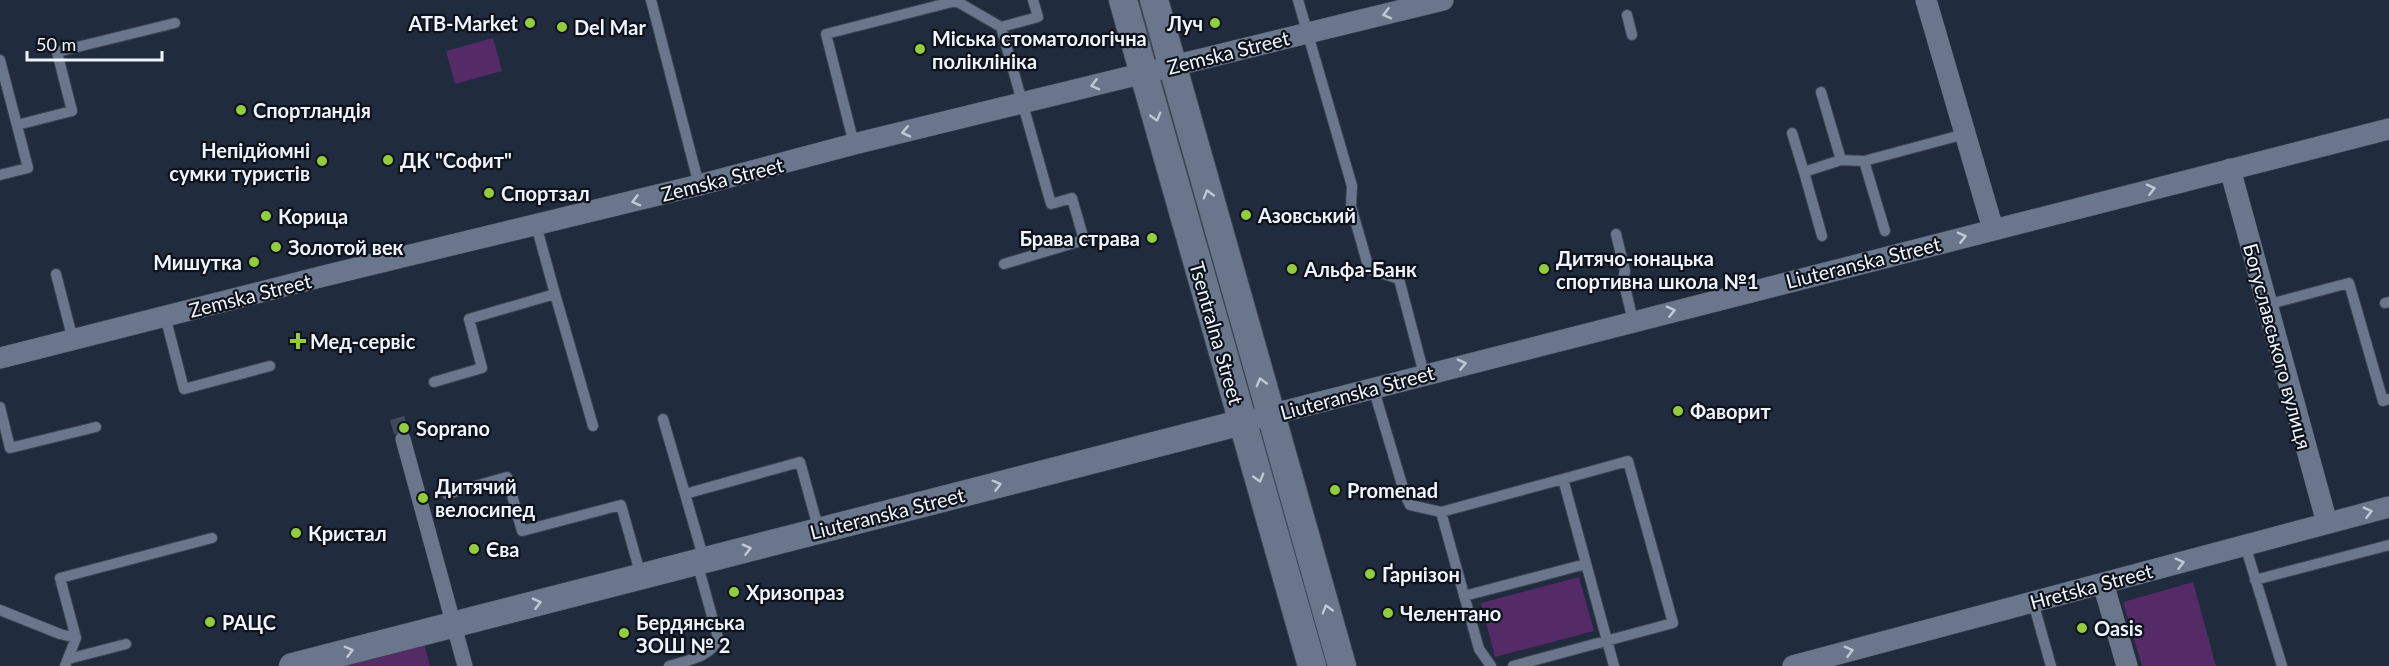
<svg xmlns="http://www.w3.org/2000/svg" width="2389" height="666" viewBox="0 0 2389 666" font-family="Lato,sans-serif">
	<style>
		.green { fill: #542a67 }
		.lines { fill: none; stroke-linecap: round; stroke-linejoin: round }
		.pedestrian-tunnel { stroke: #3f495a; stroke-width: 15; stroke-dasharray: 15 8; stroke-linecap: butt }
		.service-casing { stroke: #3c4553; stroke-width: 12 }
		.pedestrian-casing { stroke: #3c4553; stroke-width: 16 }
		.minor-casing { stroke: #3c4553; stroke-width: 22 }
		.tertiary-casing { stroke: #3c4553; stroke-width: 27 }
		.secondary-casing { stroke: #3c4553; stroke-width: 30 }
		.service { stroke: #6a768c; stroke-width: 10 }
		.pedestrian { stroke: #6a768c; stroke-width: 15 }
		.minor { stroke: #6a768c; stroke-width: 21 }
		.tertiary { stroke: #6a768c; stroke-width: 26 }
		.secondary { stroke: #6a768c; stroke-width: 28 }
		.oneway { stroke: #c0c9d7 }
		.poi-dot { fill: #93cc3d; stroke: #0e131b; stroke-width: 2 }
		.labels { text-anchor: middle; dominant-baseline: central; stroke-width: 4.5; stroke-linejoin: round; paint-order: stroke }
		.poi-label { font-size: 20px; font-weight: bold; fill: #eff5ff; stroke: #0e131b; text-anchor: start }
		.street-label { font-size: 20px; fill: #eff5ff; stroke: #0e131b }
	</style>
	<rect width="100%" height="100%" fill="#202b3d"/>
	<!-- green -->
	<path class="green" d="M493,38L502,71L455,84L446,51Z
		M1579,577L1594,631L1495,657L1481,603Z
		M2193,582L2216,666H2142L2123,602Z
		M424,643L430,666H331Z"/>
	<g class="lines">
		<!-- pedestrian-tunnel -->
		<path class="pedestrian-tunnel" d="M397,418L403,439"/>
		<!-- service casing -->
		<g class="service-casing">
			<path id="service" d="M651,0L699,185
				M1298,0L1352,186L1351,206L1369,269L1399,279L1424,374
				M1627,15L1632,35
				M0,60L28,168L0,175
				M1821,92L1841,160
				M17,125L72,111L57,52L175,23
				M1792,133L1804,172L1841,160L1864,161L1965,134
				M854,144L826,34L956,1L1001,27
				M1864,161L1885,231
				M1804,172L1822,236
				M1616,234L1625,271L1623,279L1633,321
				M1004,264L1084,240L1072,198L1051,204L1001,27L1038,17L1033,0
				M56,274L73,340
				M555,294L593,426
				M2385,303L2389,302
				M2266,305L2349,283L2383,401L2389,399
				M165,316L184,389L270,366
				M434,382L482,368L469,319L555,294L536,225
				M1373,387L1403,488
				M0,407L10,448L96,427
				M663,419L685,494
				M447,494L507,477L522,531L621,505L641,576
				M1406,497L1410,505L1441,512L1563,479L1614,666
				M1441,512L1479,649L1491,666
				M2245,545L2282,666
				M704,560L685,494L800,462L819,531
				M2255,580L2389,545
				M1464,596L1586,564
				M2033,602L2051,666
				M0,610L60,634L76,638L65,666
				M76,638L60,578L212,538
				M68,659L126,644
				M669,666C687,660 711,658 718,638L697,562
				M1513,666L1673,623L1628,461L1563,479"/>
		</g>
		<!-- pedestrian casing -->
		<g class="pedestrian-casing">
			<path id="pedestrian" d="M403,439L465,666"/>
		</g>
		<!-- minor casing -->
		<g class="minor-casing">
			<path id="minor" d="M1926,0L1993,229
				M2230,169L2327,523
				M0,358L328,275L699,185L854,144L1443,0
				M1258,418L2389,129
				M2103,583L2127,666
				M1793,666L2389,507"/>
		</g>
		<!-- tertiary casing -->
		<g class="tertiary-casing">
			<path id="tertiary" d="M292,666L1243,422"/>
		</g>
		<!-- secondary casing -->
		<g class="secondary-casing">
			<path id="secondary" d="M1123,0L1312,666
				M1154,0L1342,666"/>
		</g>
		<!-- service -->
		<use href="#service" class="service"/>
		<!-- pedestrian -->
		<use href="#pedestrian" class="pedestrian"/>
		<!-- minor -->
		<use href="#minor" class="minor"/>
		<!-- tertiary -->
		<use href="#tertiary" class="tertiary"/>
		<!-- secondary -->
		<use href="#secondary" class="secondary"/>
	</g>
	<!-- one-way arrows -->
	<defs><path id="oneway-chevron" d="M-2-3.5L2.5 0L-2 3.5" fill="none" stroke-width="1.6" stroke-linecap="round" stroke-linejoin="round" transform="scale(1.5)"/></defs>
	<g class="oneway">
		<use href="#oneway-chevron" transform="translate(1387 14) rotate(166)"/>
		<use href="#oneway-chevron" transform="translate(1095 85) rotate(166)"/>
		<use href="#oneway-chevron" transform="translate(1156 117) rotate(74)"/>
		<use href="#oneway-chevron" transform="translate(906 132) rotate(167)"/>
		<use href="#oneway-chevron" transform="translate(2151 189) rotate(-14)"/>
		<use href="#oneway-chevron" transform="translate(1208 194) rotate(-106)"/>
		<use href="#oneway-chevron" transform="translate(636 201) rotate(166)"/>
		<use href="#oneway-chevron" transform="translate(1962 237) rotate(-14)"/>
		<use href="#oneway-chevron" transform="translate(1671 311) rotate(-14)"/>
		<use href="#oneway-chevron" transform="translate(1462 364) rotate(-14)"/>
		<use href="#oneway-chevron" transform="translate(1261 382) rotate(-106)"/>
		<use href="#oneway-chevron" transform="translate(1259 478) rotate(74)"/>
		<use href="#oneway-chevron" transform="translate(997 485) rotate(-14)"/>
		<use href="#oneway-chevron" transform="translate(2368 512) rotate(-15)"/>
		<use href="#oneway-chevron" transform="translate(747 549) rotate(-14)"/>
		<use href="#oneway-chevron" transform="translate(2180 563) rotate(-15)"/>
		<use href="#oneway-chevron" transform="translate(537 603) rotate(-14)"/>
		<use href="#oneway-chevron" transform="translate(1327 609) rotate(-106)"/>
		<use href="#oneway-chevron" transform="translate(349 651) rotate(-15)"/>
		<use href="#oneway-chevron" transform="translate(1849 651) rotate(-15)"/>
	</g>
	<!-- markers -->
	<g class="poi-dot">
		<circle cx="530" cy="23" r="6"/>
		<circle cx="1215" cy="23" r="6"/>
		<circle cx="562" cy="27" r="6"/>
		<circle cx="920" cy="49" r="6"/>
		<circle cx="241" cy="110" r="6"/>
		<circle cx="388" cy="160" r="6"/>
		<circle cx="322" cy="161" r="6"/>
		<circle cx="489" cy="193" r="6"/>
		<circle cx="1246" cy="215" r="6"/>
		<circle cx="266" cy="216" r="6"/>
		<circle cx="1152" cy="238" r="6"/>
		<circle cx="276" cy="247" r="6"/>
		<circle cx="254" cy="262" r="6"/>
		<circle cx="1292" cy="269" r="6"/>
		<circle cx="1544" cy="269" r="6"/>
		<path d="M295 332h6v6h6v6h-6v6h-6v-6h-6v-6h6z"/>
		<circle cx="1678" cy="411" r="6"/>
		<circle cx="404" cy="428" r="6"/>
		<circle cx="1335" cy="490" r="6"/>
		<circle cx="423" cy="498" r="6"/>
		<circle cx="296" cy="533" r="6"/>
		<circle cx="474" cy="549" r="6"/>
		<circle cx="1370" cy="574" r="6"/>
		<circle cx="734" cy="592" r="6"/>
		<circle cx="1388" cy="613" r="6"/>
		<circle cx="210" cy="622" r="6"/>
		<circle cx="2082" cy="628" r="6"/>
		<circle cx="624" cy="633" r="6"/>
	</g>
	<g class="labels">
		<!-- poi labels -->
		<g class="poi-label">
			<text x="518" y="23" text-anchor="end">ATB-Market</text>
			<text x="1203" y="23" text-anchor="end">Луч</text>
			<text x="574" y="27">Del Mar</text>
			<text x="932" y="38">Міська стоматологічна<tspan x="932" dy="23">поліклініка</tspan></text>
			<text x="253" y="110">Спортландія</text>
			<text x="310" y="150" text-anchor="end">Непідйомні<tspan x="310" dy="23">сумки туристів</tspan></text>
			<text x="400" y="160">ДК "Софит"</text>
			<text x="501" y="193">Спортзал</text>
			<text x="1258" y="215">Азовський</text>
			<text x="278" y="216">Корица</text>
			<text x="1140" y="238" text-anchor="end">Брава страва</text>
			<text x="288" y="247">Золотой век</text>
			<text x="1556" y="258">Дитячо-юнацька<tspan x="1556" dy="23">спортивна школа №1</tspan></text>
			<text x="242" y="262" text-anchor="end">Мишутка</text>
			<text x="1304" y="269">Альфа-Банк</text>
			<text x="310" y="341">Мед-сервіс</text>
			<text x="1690" y="411">Фаворит</text>
			<text x="416" y="428">Soprano</text>
			<text x="435" y="486">Дитячий<tspan x="435" dy="23">велосипед</tspan></text>
			<text x="1347" y="490">Promenad</text>
			<text x="308" y="533">Кристал</text>
			<text x="486" y="549">Єва</text>
			<text x="1382" y="574">Ґарнізон</text>
			<text x="746" y="592">Хризопраз</text>
			<text x="1400" y="613">Челентано</text>
			<text x="222" y="622">РАЦС</text>
			<text x="636" y="622">Бердянська<tspan x="636" dy="23">ЗОШ № 2</tspan></text>
			<text x="2094" y="628">Oasis</text>
		</g>
		<!-- street labels -->
		<g class="street-label">
			<text transform="translate(1228 52) rotate(-14)">Zemska Street</text>
			<text transform="translate(722 179) rotate(-14)">Zemska Street</text>
			<text transform="translate(1863 262) rotate(-14)">Liuteranska Street</text>
			<text transform="translate(250 295) rotate(-14)">Zemska Street</text>
			<text transform="translate(1217 333) rotate(74)">Tsentralna Street</text>
			<text transform="translate(2278 346) rotate(75)">Богуславського вулиця</text>
			<text transform="translate(1357 392) rotate(-15)">Liuteranska Street</text>
			<text transform="translate(887 513) rotate(-14)">Liuteranska Street</text>
			<text transform="translate(2091 586) rotate(-15)">Hretska Street</text>
		</g>
	</g>
	<!-- scale -->
	<path d="M27 51v9h135v-9" fill="none" stroke="#eff5ff" stroke-width="3"/>
	<text x="36" y="51" font-size="18" fill="#eff5ff" stroke="#0e131b" stroke-width="4.5" paint-order="stroke">50 m</text>
</svg>
